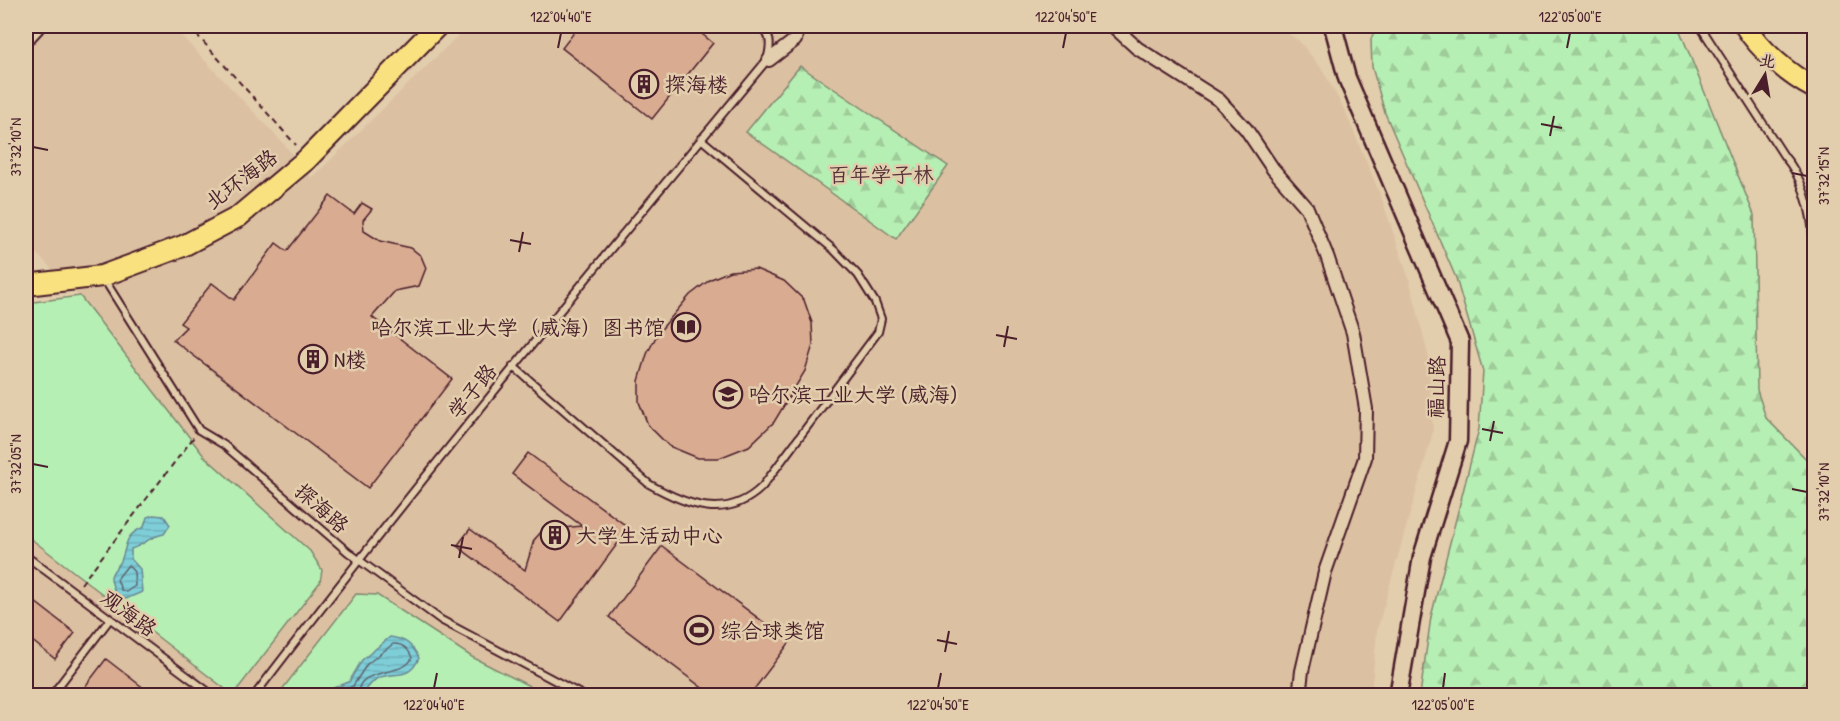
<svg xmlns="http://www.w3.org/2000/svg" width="1840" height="721" viewBox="0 0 1840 721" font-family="'Patrick Hand','LXGW WenKai TC',sans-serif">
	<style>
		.built { fill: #dcc0a2 }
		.green { fill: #b6efb3; stroke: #80876f; stroke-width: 1.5 }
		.forest { fill: url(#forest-firs); stroke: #80876f; stroke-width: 1.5 }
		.water { fill: url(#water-rules); stroke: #698893; stroke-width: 1.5 }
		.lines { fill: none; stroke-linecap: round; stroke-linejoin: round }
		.shore { stroke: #5f6570; stroke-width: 1.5 }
		.building { fill: #d9ab91; stroke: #4a1f2b; stroke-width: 1.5 }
		.service-casing { stroke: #4a1f2b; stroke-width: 10 }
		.minor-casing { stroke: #4a1f2b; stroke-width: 16 }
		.secondary-casing { stroke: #4a1f2b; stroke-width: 21 }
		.primary-casing { stroke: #4a1f2b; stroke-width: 24 }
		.path { stroke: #4a1f2b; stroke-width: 2; stroke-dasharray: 6 4.5; stroke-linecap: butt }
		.service { stroke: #e2cdac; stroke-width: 6 }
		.minor { stroke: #e2cdac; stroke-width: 12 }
		.secondary { stroke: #e2cdac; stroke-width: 16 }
		.primary { stroke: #fae180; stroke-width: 20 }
		.ticks { fill: none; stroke: #4a1f2b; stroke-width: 2 }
		.labels { text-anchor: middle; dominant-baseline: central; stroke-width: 5; stroke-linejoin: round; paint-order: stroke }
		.poi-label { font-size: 21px; fill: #4a1f2b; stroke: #e2cdac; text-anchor: start }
		.park-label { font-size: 21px; fill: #553439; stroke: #e2cdac }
		.street-label { font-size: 21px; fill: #4a1f2b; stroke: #e2cdac }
		.neatline { fill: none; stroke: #4a1f2b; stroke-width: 2 }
		.ticks-label { font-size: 15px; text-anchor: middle; fill: #4a1f2b }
	</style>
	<defs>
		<pattern id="forest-firs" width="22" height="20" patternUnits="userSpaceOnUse" patternTransform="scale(1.5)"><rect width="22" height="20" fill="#b6efb3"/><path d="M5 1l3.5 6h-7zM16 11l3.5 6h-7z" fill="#9ecc9a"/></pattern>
		<pattern id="water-rules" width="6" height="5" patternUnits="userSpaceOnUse" patternTransform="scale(1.5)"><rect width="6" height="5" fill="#7eced8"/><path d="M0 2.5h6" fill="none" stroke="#6eb0ba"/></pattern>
	</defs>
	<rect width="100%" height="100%" fill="#e2cdac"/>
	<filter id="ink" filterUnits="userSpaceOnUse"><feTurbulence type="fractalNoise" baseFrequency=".0167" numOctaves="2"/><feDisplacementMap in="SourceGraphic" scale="12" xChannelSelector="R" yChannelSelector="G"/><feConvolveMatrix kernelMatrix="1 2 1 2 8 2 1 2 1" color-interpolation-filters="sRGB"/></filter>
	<g filter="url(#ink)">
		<!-- built -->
		<path class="built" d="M26,26H172L282,142L312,178L468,26H1278L1299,41L1322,69L1345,111L1380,194L1410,282L1428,355L1433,432L1377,630L1371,695H26V303L79,296L26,243Z"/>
		<!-- green -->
		<path class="green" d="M80,296L204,456L310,551L322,570L320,582L233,695L26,535V303Z
			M356,594L377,595L472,657L547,695L277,696Z"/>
		<!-- forest -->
		<path class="forest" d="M1377,26H1678L1754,215L1757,390L1766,418L1814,467V695H1420L1431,617L1479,429L1483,371L1456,278L1385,113L1372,67L1371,39Z
			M800,66L948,166L896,239L746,132Z"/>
		<!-- water -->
		<path class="water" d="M153,515L164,516L170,525L164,534C150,536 144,545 131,549V559L140,569L142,592L126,599L116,595C114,589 111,583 111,577C112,570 118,567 121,561C128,544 123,536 144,527L147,517Z
			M390,637C405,639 412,644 419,658C409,681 396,671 378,678C373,680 368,688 364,692L365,695H315L349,682L362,660Z"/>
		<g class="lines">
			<!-- shore -->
			<path class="shore" d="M128,565L134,572L135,586L126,592L121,590L117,579Z
				M334,696L353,686L367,664L393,644C402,643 409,649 412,658C404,678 356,665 358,696"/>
		</g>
		<!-- building -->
		<path class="building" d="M579,26H692L713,43L652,119L562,48Z
			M330,196L354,214L362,203L372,209L363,220L364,231L380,241L411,248L421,256L426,268L419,286L395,291L372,317L452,379L368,488L173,340L186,327L180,323L212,283L234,300L276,243L287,251Z
			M756,269L784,281L804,300L812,323L813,345L805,371L774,422L749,446L719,458H698L669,446L648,425L639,402V381L647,354L658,333L690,295L711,279L730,271Z
			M528,453L629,528L560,622L457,546L470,529L525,570L534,540L543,530L582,526L512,474Z
			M662,546L790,642L749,696H713L609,617Z
			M26,595L75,633L55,659L26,636Z
			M106,659L154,696H94L84,688Z"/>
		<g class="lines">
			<!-- service casing -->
			<g class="service-casing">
				<path id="service" d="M1700,26L1784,156C1805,180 1812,214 1814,245
					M104,279L199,430L224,445L348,552L441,620L584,696
					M513,366L649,484C688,506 727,521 762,487L878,332L881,319L875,302L858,275L834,250L701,139
					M26,556L214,696
					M51,696L110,619
					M254,696C419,479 593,270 767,60C771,46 772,35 760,26"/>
			</g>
			<!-- minor casing -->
			<g class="minor-casing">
				<path id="minor" d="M1113,26L1137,48L1219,100L1246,129L1273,169L1307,208L1327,256L1353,333L1366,409L1365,458L1325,572L1302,671L1299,696
					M26,40L39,26
					M769,60L795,40L798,26"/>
			</g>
			<!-- secondary casing -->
			<g class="secondary-casing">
				<path id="secondary" d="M1333,26L1347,78L1460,342L1458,441L1422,557L1398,696"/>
			</g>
			<!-- primary casing -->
			<g class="primary-casing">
				<path id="primary" d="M1745,26C1760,50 1789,75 1814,88
					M26,285L102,276L183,246L238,217L306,160L437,26"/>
			</g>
			<!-- path -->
			<path class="path" d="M189,26L296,145
				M81,584L194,437"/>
			<!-- service -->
			<use href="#service" class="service"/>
			<!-- minor -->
			<use href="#minor" class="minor"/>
			<!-- secondary -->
			<use href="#secondary" class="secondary"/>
			<!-- primary -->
			<use href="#primary" class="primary"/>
		</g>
	</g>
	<!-- ticks -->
	<path class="ticks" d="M558,48L561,33M1063,48L1066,33M1567,48L1570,33M1541,124L1562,128M1550,136L1554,116M33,147L48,150M1792,173L1807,176M510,240L531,244M519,252L523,232M996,335L1017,339M1004,347L1008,326M1482,429L1503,433M1490,441L1494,421M33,464L48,467M1792,489L1807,492M451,545L472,549M459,558L463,537M937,640L957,644M945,652L949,631M434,688L437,673M938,688L941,673M1443,688L1445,673"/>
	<!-- icons -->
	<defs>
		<g id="building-ring" transform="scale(1.5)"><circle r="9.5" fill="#e2cdac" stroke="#4a1f2b" stroke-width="1.5"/><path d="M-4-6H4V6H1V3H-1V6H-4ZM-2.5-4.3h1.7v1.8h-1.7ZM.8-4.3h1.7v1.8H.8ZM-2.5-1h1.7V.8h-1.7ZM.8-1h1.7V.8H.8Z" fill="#4a1f2b"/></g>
		<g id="library-ring" transform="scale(1.5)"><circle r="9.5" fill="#e2cdac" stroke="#4a1f2b" stroke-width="1.5"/><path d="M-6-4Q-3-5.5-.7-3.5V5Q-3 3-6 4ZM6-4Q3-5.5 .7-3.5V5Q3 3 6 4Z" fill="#4a1f2b"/></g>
		<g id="university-ring" transform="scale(1.5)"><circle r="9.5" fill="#e2cdac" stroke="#4a1f2b" stroke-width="1.5"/><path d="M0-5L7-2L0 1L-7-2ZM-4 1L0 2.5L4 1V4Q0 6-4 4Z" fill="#4a1f2b"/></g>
		<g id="stadium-ring" transform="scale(1.5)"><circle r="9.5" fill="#e2cdac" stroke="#4a1f2b" stroke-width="1.5"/><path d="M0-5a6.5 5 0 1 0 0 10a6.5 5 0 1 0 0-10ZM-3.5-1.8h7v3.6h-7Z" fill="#4a1f2b"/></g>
	</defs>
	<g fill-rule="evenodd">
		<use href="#building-ring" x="644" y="84"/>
		<use href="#library-ring" x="686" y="327"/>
		<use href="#building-ring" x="313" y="359"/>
		<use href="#university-ring" x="728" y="394"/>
		<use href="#building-ring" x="555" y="535"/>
		<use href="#stadium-ring" x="699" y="630"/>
	</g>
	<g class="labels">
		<!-- poi labels -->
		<g class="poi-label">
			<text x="665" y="84">探海楼</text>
			<text x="665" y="327" text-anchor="end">哈尔滨工业大学（威海）图书馆</text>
			<text x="334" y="359">N楼</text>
			<text x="749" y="394">哈尔滨工业大学 (威海)</text>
			<text x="576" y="535">大学生活动中心</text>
			<text x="720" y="630">综合球类馆</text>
		</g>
		<!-- park labels -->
		<g class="park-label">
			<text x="881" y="174">百年学子林</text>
		</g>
		<!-- street labels -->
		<g class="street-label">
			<text transform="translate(241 179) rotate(-37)">北环海路</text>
			<text transform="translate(1436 387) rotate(-88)">福山路</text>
			<text transform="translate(472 391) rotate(-51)">学子路</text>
			<text transform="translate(322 508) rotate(41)">探海路</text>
			<text transform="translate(129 613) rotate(36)">观海路</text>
		</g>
	</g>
	<!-- margin -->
	<rect width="1840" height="721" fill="none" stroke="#e2cdac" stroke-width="66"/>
	<!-- north arrow -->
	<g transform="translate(1765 75) rotate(11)" stroke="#e2cdac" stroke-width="4.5" paint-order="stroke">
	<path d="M0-4.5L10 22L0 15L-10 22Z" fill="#4a1f2b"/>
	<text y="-9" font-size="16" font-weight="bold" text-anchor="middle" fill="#4a1f2b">北</text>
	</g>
	<rect x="33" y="33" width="1774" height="655" class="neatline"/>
	<g class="ticks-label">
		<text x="561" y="22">122°04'40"E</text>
		<text x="1066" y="22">122°04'50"E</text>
		<text x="1570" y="22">122°05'00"E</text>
		<text transform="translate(16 147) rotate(-90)" y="5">37°32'10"N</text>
		<text transform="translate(1824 176) rotate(-90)" y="5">37°32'15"N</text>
		<text transform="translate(16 464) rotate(-90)" y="5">37°32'05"N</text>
		<text transform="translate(1824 492) rotate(-90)" y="5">37°32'10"N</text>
		<text x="434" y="710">122°04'40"E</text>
		<text x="938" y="710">122°04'50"E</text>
		<text x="1443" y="710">122°05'00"E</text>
	</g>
</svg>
